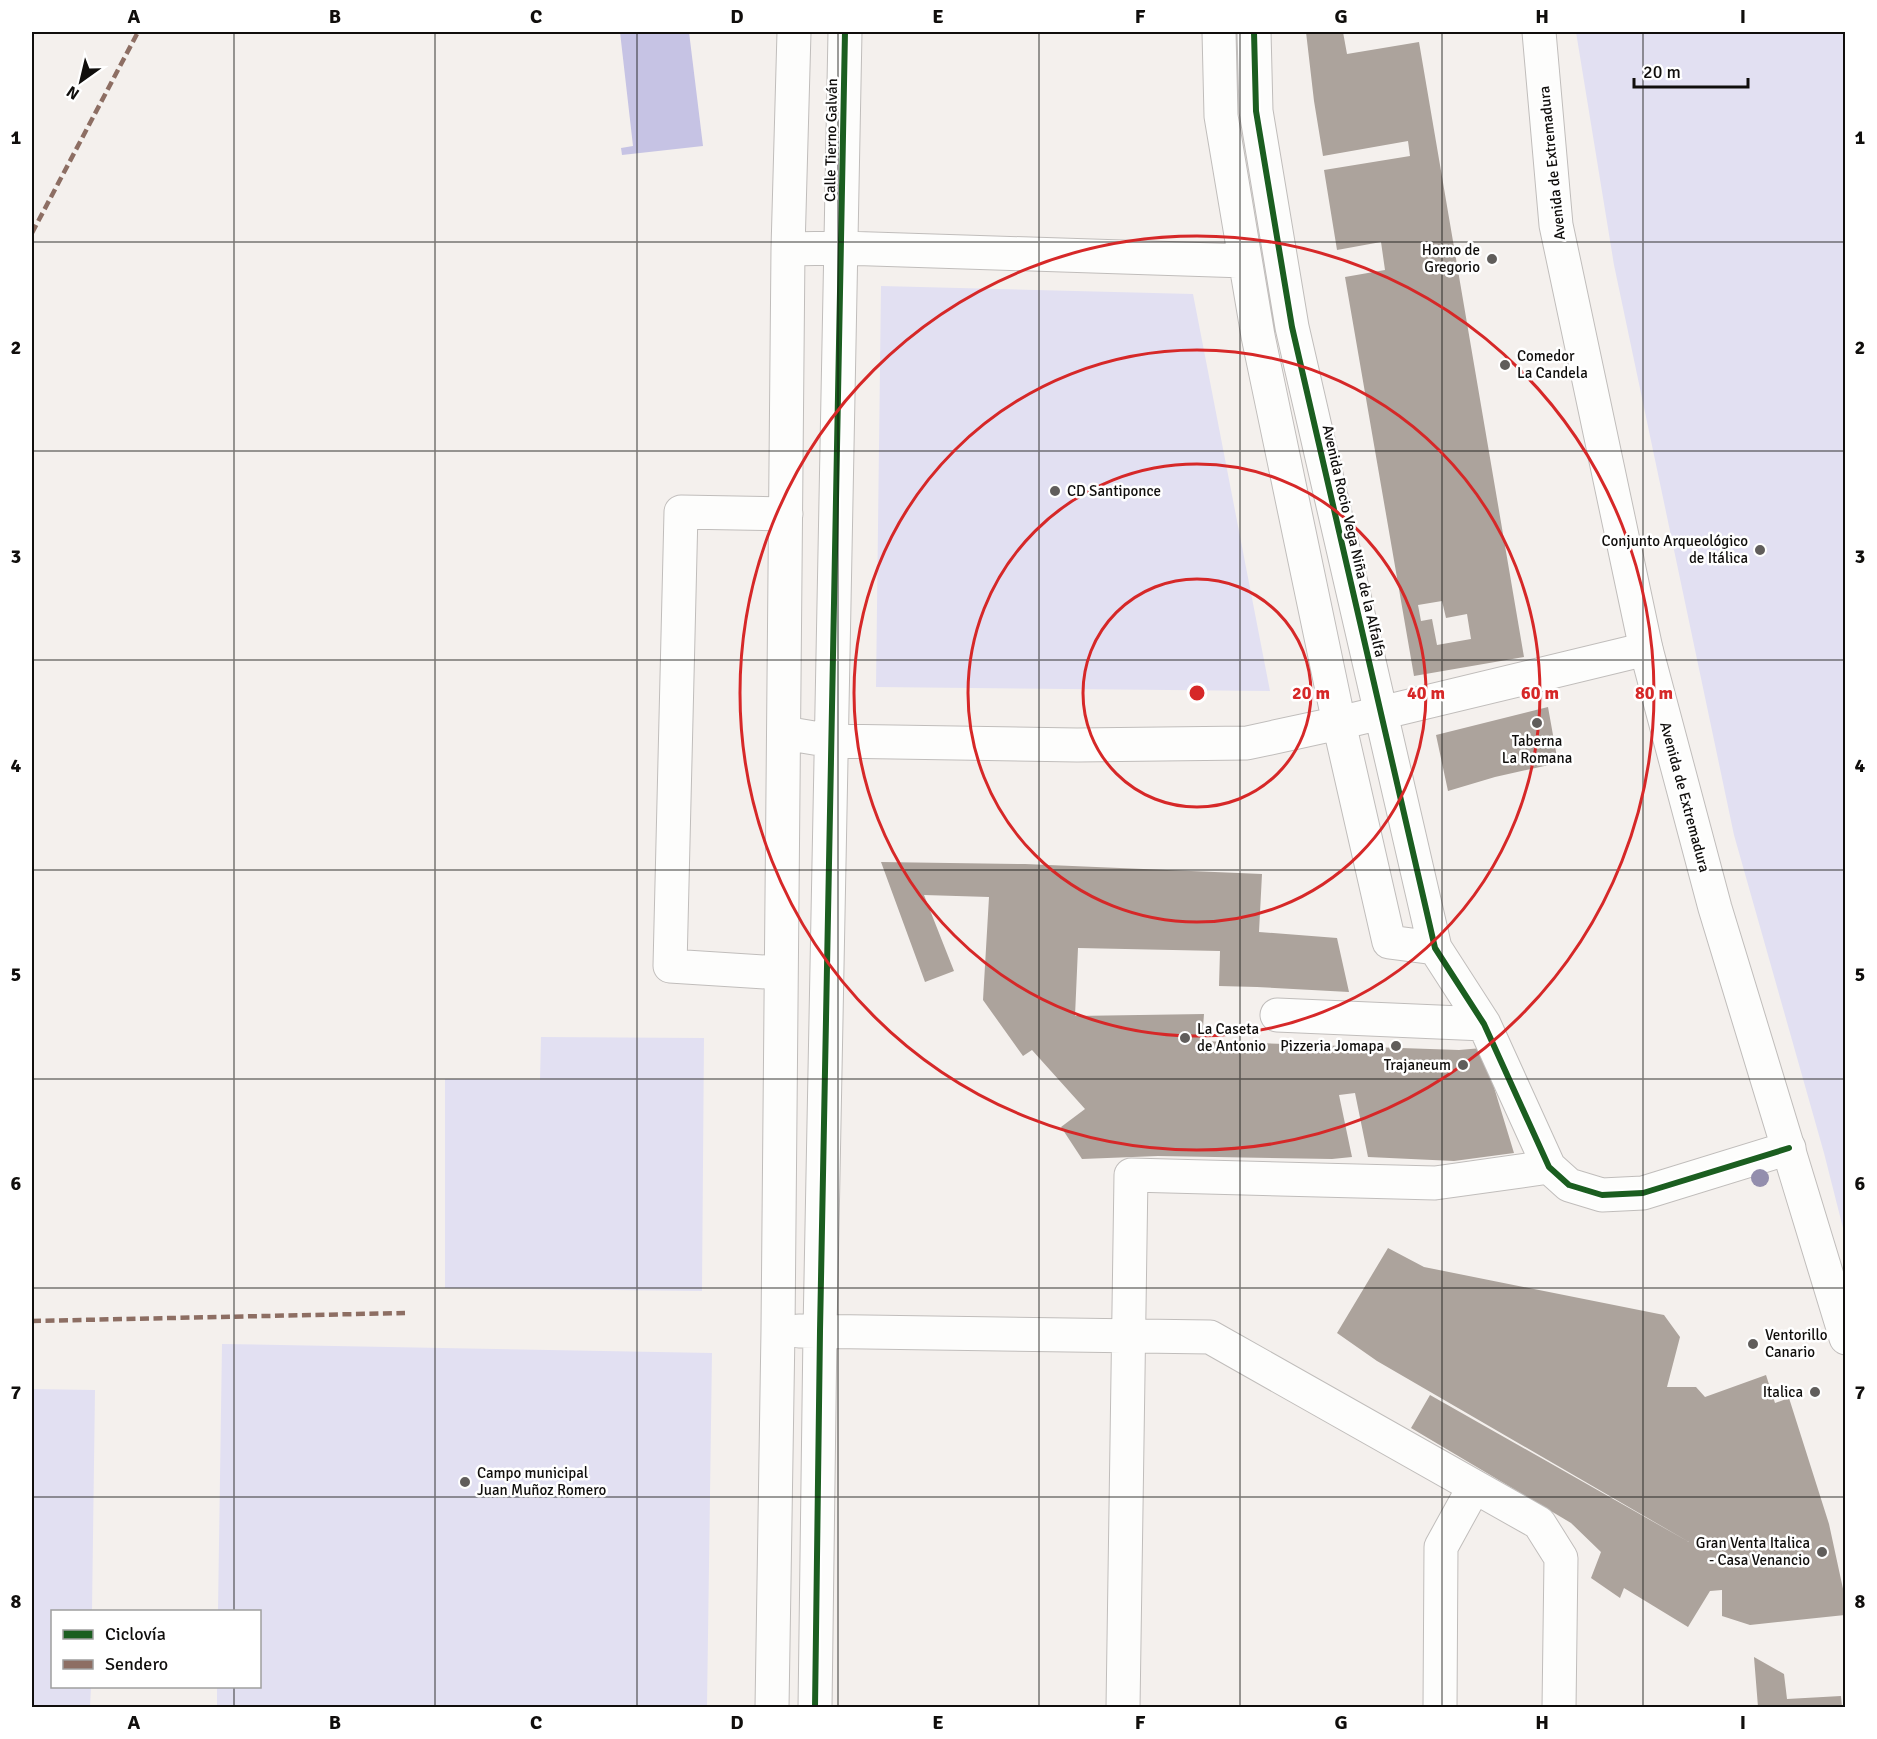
<svg xmlns="http://www.w3.org/2000/svg" width="1877" height="1739" viewBox="0 0 1877 1739" font-family="Signika,sans-serif">
	<style>
		.green { fill: #e2e0f2 }
		.water { fill: #c6c3e4 }
		.building { fill: #aca39c; fill-rule: evenodd }
		.lines { fill: none; stroke-linecap: round; stroke-linejoin: round }
		.street-casing { stroke: #c0bdbb; stroke-width: 35 }
		.secondary-casing { stroke: #c0bdbb; stroke-width: 35 }
		.street { stroke: #fdfdfc; stroke-width: 33 }
		.secondary { stroke: #fdfdfc; stroke-width: 33 }
		.quiet { stroke: #8d6e63; stroke-width: 4.5; stroke-dasharray: 9 4.5; stroke-linecap: butt }
		.cycleway-casing { stroke: #fff; stroke-width: 10 }
		.cycleway { stroke: #1b5e20; stroke-width: 6 }
		.tree { fill: #938ead }
		.grid { fill: none; stroke: #100e0c; stroke-width: 1.5; stroke-opacity: 0.55 }
		.ring { fill: none; stroke: #d62828; stroke-width: 3 }
		.poi-dot { fill: #605d5b; stroke: #fff; stroke-width: 2 }
		.labels { text-anchor: middle; dominant-baseline: central; stroke-width: 5; stroke-linejoin: round; paint-order: stroke }
		.street-label { font-size: 15px; fill: #100e0c; stroke: #fff }
		.poi-label { font-size: 15px; fill: #100e0c; stroke: #fff; text-anchor: end }
		.centre { fill: #d62828; stroke: #fff; stroke-width: 3 }
		.ring-label { font-size: 18px; text-anchor: middle; font-weight: bold; fill: #d62828; stroke: #fff; stroke-width: 5; stroke-linejoin: round; paint-order: stroke }
		.neatline { fill: none; stroke: #100e0c; stroke-width: 2 }
		.grid-label { font-size: 20px; text-anchor: middle; font-weight: bold; fill: #100e0c }
	</style>
	<rect width="100%" height="100%" fill="#f4f0ed"/>
	<!-- green -->
	<path class="green" d="M1576,32H1845V1236L1824,1153L1734,835L1614,265Z
		M881,286L1193,294L1270,691L876,687Z
		M541,1037L704,1038L702,1291L445,1288V1079L540,1080Z
		M222,1344L712,1353L707,1707H217V1687L260,1686V1612L218,1611Z
		M32,1389L95,1390L92,1611L52,1612V1686L91,1687L90,1707H32Z"/>
	<!-- water -->
	<path class="water" d="M620,32H689L703,146L622,155L621,148L633,146Z"/>
	<!-- building -->
	<path class="building" d="M1306,32H1343L1347,54L1419,42L1524,657L1414,676L1345,277L1385,270L1381,242L1337,250L1324,170L1410,156L1408,141L1323,156L1314,101ZM1442,601L1446,618L1467,614L1471,639L1437,645L1432,619L1421,621L1418,605Z
		M1548,707L1558,763L1495,777L1448,791L1436,735Z
		M881,862L1025,864L1262,874L1259,932L1337,938L1349,992L1257,987L1219,986L1220,951L1078,948L1075,1016L1204,1014L1202,1041L1459,1050L1482,1048L1514,1153L1454,1161L1368,1157L1355,1093L1339,1095L1352,1157L1332,1159L1158,1156L1082,1159L1061,1127L1085,1109L1032,1050L1023,1056L983,1000L989,897L924,895L954,971L925,982Z
		M1388,1248L1424,1267L1664,1315L1680,1337L1667,1387H1696L1705,1397L1766,1375L1775,1403L1789,1398L1829,1524L1845,1598V1615L1750,1625L1722,1616V1590L1710,1591L1688,1627L1624,1588L1620,1598L1591,1578L1601,1552L1571,1523L1411,1428L1430,1395L1689,1542L1377,1361L1337,1333Z
		M1754,1657L1784,1674L1787,1699L1841,1696L1842,1707H1758Z"/>
	<g class="lines">
		<!-- street casing -->
		<g class="street-casing">
			<path id="street" d="M1219,32L1221,116L1258,336L1339,723L1389,942L1435,948
				M1254,32L1256,111L1292,327L1435,948L1484,1024L1549,1167L1569,1185L1602,1195L1643,1193L1789,1148
				M788,249L842,248L1245,261
				M784,733L832,741L1077,745L1247,743L1339,723L1646,649
				M781,973L670,966L681,512L786,514
				M1277,1015L1484,1024
				M799,1331L1210,1337L1539,1523L1561,1558L1559,1708
				M772,1708L778,1330L788,249L794,32
				M815,1708L820,1331L845,32
				M1123,1708L1131,1175L1435,1183L1549,1167
				M1440,1708L1441,1547L1474,1487"/>
		</g>
		<!-- secondary casing -->
		<g class="secondary-casing">
			<path id="secondary" d="M1539,32L1556,225L1646,649L1715,908L1846,1338"/>
		</g>
		<!-- street -->
		<use href="#street" class="street"/>
		<!-- secondary -->
		<use href="#secondary" class="secondary"/>
		<!-- quiet -->
		<path class="quiet" d="M32,233L138,32
			M32,1321L405,1313"/>
		<!-- cycleway casing -->
		<g class="cycleway-casing">
			<path id="cycleway" d="M1254,32L1256,111L1292,327L1435,948L1484,1024L1549,1167L1569,1185L1602,1195L1643,1193L1789,1148
				M815,1708L820,1331L845,32"/>
		</g>
		<!-- cycleway -->
		<use href="#cycleway" class="cycleway"/>
	</g>
	<!-- trees -->
	<circle class="tree" cx="1760" cy="1178" r="9"/>
	<!-- grid -->
	<path class="grid" d="M234,32V1612M435,32V1708M637,32V1708M838,32V1708M1039,32V1708M1240,32V1708M1442,32V1708M1643,32V1708M32,242H1846M32,451H1846M32,660H1846M32,870H1846M32,1079H1846M32,1288H1846M32,1497H1846M234,1686V1708"/>
	<!-- distance rings -->
	<g class="ring">
		<circle cx="1197" cy="693" r="114"/>
		<circle cx="1197" cy="693" r="229"/>
		<circle cx="1197" cy="693" r="343"/>
		<circle cx="1197" cy="693" r="457"/>
	</g>
	<!-- markers -->
	<g class="poi-dot">
		<circle cx="1492" cy="259" r="6"/>
		<circle cx="1505" cy="365" r="6"/>
		<circle cx="1055" cy="491" r="6"/>
		<circle cx="1760" cy="550" r="6"/>
		<circle cx="1537" cy="723" r="6"/>
		<circle cx="1185" cy="1038" r="6"/>
		<circle cx="1396" cy="1046" r="6"/>
		<circle cx="1463" cy="1065" r="6"/>
		<circle cx="1753" cy="1344" r="6"/>
		<circle cx="1815" cy="1392" r="6"/>
		<circle cx="465" cy="1482" r="6"/>
		<circle cx="1822" cy="1552" r="6"/>
	</g>
	<g class="labels">
		<!-- street labels -->
		<g class="street-label">
			<text transform="translate(831 140) rotate(-89)">Calle Tierno Galván</text>
			<text transform="translate(1552 163) rotate(-96)">Avenida de Extremadura</text>
			<text transform="translate(1354 541) rotate(77)">Avenida Rocio Vega Niña de la Alfalfa</text>
			<text transform="translate(1685 797) rotate(75)">Avenida de Extremadura</text>
		</g>
		<!-- poi labels -->
		<g class="poi-label">
			<text x="1480" y="250">Horno de<tspan x="1480" dy="17">Gregorio</tspan></text>
			<text x="1517" y="356" text-anchor="start">Comedor<tspan x="1517" dy="17">La Candela</tspan></text>
			<text x="1067" y="491" text-anchor="start">CD Santiponce</text>
			<text x="1748" y="541">Conjunto Arqueológico<tspan x="1748" dy="17">de Itálica</tspan></text>
			<text x="1537" y="741" text-anchor="middle">Taberna<tspan x="1537" dy="17">La Romana</tspan></text>
			<text x="1197" y="1029" text-anchor="start">La Caseta<tspan x="1197" dy="17">de Antonio</tspan></text>
			<text x="1384" y="1046">Pizzeria Jomapa</text>
			<text x="1451" y="1065">Trajaneum</text>
			<text x="1765" y="1335" text-anchor="start">Ventorillo<tspan x="1765" dy="17">Canario</tspan></text>
			<text x="1803" y="1392">Italica</text>
			<text x="477" y="1473" text-anchor="start">Campo municipal<tspan x="477" dy="17">Juan Muñoz Romero</tspan></text>
			<text x="1810" y="1543">Gran Venta Italica<tspan x="1810" dy="17">- Casa Venancio</tspan></text>
		</g>
	</g>
	<circle cx="1197" cy="693" r="9" class="centre"/>
	<g class="ring-label">
		<text x="1311" y="699">20 m</text>
		<text x="1426" y="699">40 m</text>
		<text x="1540" y="699">60 m</text>
		<text x="1654" y="699">80 m</text>
	</g>
	<!-- border -->
	<rect width="1877" height="1739" fill="none" stroke="#ffffff" stroke-width="66"/>
	<!-- legend -->
	<rect x="51" y="1610" width="210" height="78" fill="#ffffff" stroke="#9f9f9e" stroke-width="1.5"/>
	<rect x="63" y="1630" width="30" height="9" fill="#1b5e20" stroke="#9f9f9e" stroke-width="1.5"/>
	<text x="105" y="1640" font-size="18" fill="#100e0c">Ciclovía</text>
	<rect x="63" y="1660" width="30" height="9" fill="#8d6e63" stroke="#9f9f9e" stroke-width="1.5"/>
	<text x="105" y="1670" font-size="18" fill="#100e0c">Sendero</text>
	<!-- north arrow -->
	<g transform="translate(81 81) rotate(214)" stroke="#ffffff" stroke-width="4.5" paint-order="stroke">
	<path d="M0-4.5L10 22L0 15L-10 22Z" fill="#100e0c"/>
	<text y="-9" font-size="16" font-weight="bold" text-anchor="middle" fill="#100e0c">N</text>
	</g>
	<!-- scale -->
	<path d="M1634 78v9h114v-9" fill="none" stroke="#100e0c" stroke-width="3"/>
	<text x="1643" y="78" font-size="18" fill="#100e0c" stroke="#ffffff" stroke-width="4.5" paint-order="stroke">20 m</text>
	<rect x="33" y="33" width="1811" height="1673" class="neatline"/>
	<g class="grid-label">
		<text x="134" y="23">A</text>
		<text x="335" y="23">B</text>
		<text x="536" y="23">C</text>
		<text x="737" y="23">D</text>
		<text x="938" y="23">E</text>
		<text x="1140" y="23">F</text>
		<text x="1341" y="23">G</text>
		<text x="1542" y="23">H</text>
		<text x="1743" y="23">I</text>
		<text x="16" y="144">1</text>
		<text x="1860" y="144">1</text>
		<text x="16" y="354">2</text>
		<text x="1860" y="354">2</text>
		<text x="16" y="563">3</text>
		<text x="1860" y="563">3</text>
		<text x="16" y="772">4</text>
		<text x="1860" y="772">4</text>
		<text x="16" y="981">5</text>
		<text x="1860" y="981">5</text>
		<text x="16" y="1190">6</text>
		<text x="1860" y="1190">6</text>
		<text x="16" y="1399">7</text>
		<text x="1860" y="1399">7</text>
		<text x="16" y="1608">8</text>
		<text x="1860" y="1608">8</text>
		<text x="134" y="1729">A</text>
		<text x="335" y="1729">B</text>
		<text x="536" y="1729">C</text>
		<text x="737" y="1729">D</text>
		<text x="938" y="1729">E</text>
		<text x="1140" y="1729">F</text>
		<text x="1341" y="1729">G</text>
		<text x="1542" y="1729">H</text>
		<text x="1743" y="1729">I</text>
	</g>
</svg>
